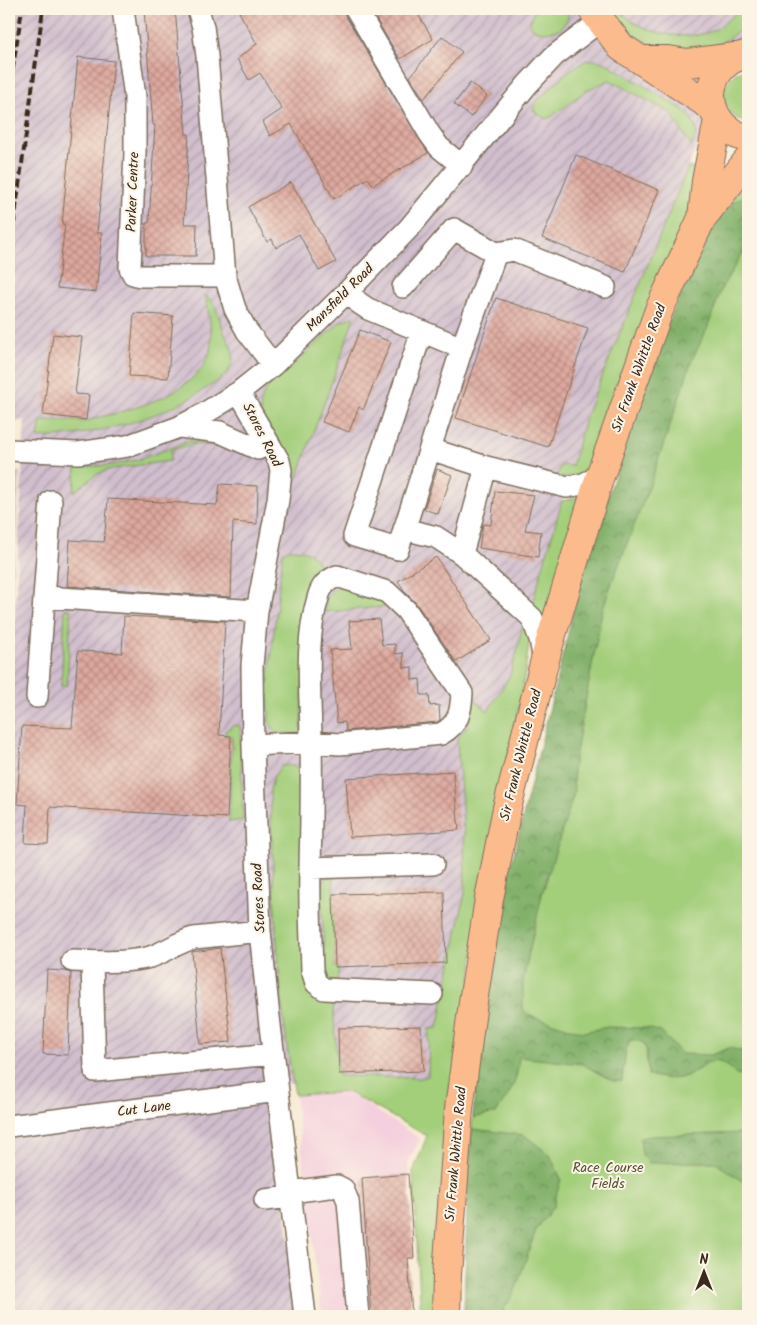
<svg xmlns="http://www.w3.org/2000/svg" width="757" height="1325" viewBox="0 0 757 1325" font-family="Kalam,sans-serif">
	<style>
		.built { fill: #f4cfdd }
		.industrial { fill: url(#industrial-furrows) }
		.railway { fill: #d0bdcd }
		.green { fill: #a3ce7a; stroke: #6f7c4c }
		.forest { fill: url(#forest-crowns); stroke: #5e6e44 }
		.building { fill: url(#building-cross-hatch) }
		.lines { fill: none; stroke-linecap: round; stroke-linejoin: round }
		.minor-casing { stroke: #7d6d5d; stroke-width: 24 }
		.major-casing { stroke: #7d6d5d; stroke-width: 30 }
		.highway-casing { stroke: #7d6d5d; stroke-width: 30 }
		.minor { stroke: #fff; stroke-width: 21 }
		.major { stroke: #fbbb8d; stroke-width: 28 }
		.highway { stroke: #fbbb8d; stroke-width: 28 }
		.rail { stroke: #3b2a1e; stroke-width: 4; stroke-dasharray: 8 4; stroke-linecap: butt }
		.labels { text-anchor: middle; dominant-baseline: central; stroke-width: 4; stroke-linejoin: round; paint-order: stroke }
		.street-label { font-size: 14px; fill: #3b2a1e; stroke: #fcf5e5 }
		.park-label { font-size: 14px; fill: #555335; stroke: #fcf5e5 }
	</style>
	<defs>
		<pattern id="industrial-furrows" width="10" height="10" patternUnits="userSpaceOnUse" patternTransform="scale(1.25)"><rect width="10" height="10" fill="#d0bdcd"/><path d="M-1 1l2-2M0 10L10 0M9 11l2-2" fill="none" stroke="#aa9aa6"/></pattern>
		<pattern id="forest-crowns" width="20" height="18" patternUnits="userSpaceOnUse" patternTransform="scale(1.25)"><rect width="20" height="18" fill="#82b16a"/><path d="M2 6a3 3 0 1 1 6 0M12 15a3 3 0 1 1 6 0" fill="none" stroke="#6c9057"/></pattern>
		<pattern id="building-cross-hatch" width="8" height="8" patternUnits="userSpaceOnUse" patternTransform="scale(1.25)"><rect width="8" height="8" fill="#dea89f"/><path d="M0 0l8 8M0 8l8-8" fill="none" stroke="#b58981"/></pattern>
	</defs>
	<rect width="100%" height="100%" fill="#fcf5e5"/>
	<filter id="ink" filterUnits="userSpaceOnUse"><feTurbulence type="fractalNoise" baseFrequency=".02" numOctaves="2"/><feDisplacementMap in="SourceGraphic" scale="10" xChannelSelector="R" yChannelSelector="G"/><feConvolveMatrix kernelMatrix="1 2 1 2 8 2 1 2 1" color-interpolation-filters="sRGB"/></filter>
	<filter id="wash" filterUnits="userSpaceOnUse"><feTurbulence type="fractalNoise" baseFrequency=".0096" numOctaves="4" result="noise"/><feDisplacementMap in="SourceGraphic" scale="20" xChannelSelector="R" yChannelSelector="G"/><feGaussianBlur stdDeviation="1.12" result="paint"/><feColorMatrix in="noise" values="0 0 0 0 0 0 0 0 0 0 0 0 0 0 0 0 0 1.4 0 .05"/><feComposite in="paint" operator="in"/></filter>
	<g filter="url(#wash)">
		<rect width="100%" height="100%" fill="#f7ead2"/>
		<!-- built -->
		<path class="built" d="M348,1092L420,1139L408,1161L414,1258L408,1259L412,1316H322L295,1095Z"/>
		<!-- industrial -->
		<path class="industrial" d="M9,9H748V20L585,418L498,725L443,1094L328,1081L272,1085L297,1316H9V721L25,420L9,423Z"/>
		<!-- railway -->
		<path class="railway" d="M9,471L20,472L9,634Z"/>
		<!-- green -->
		<path class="green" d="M535,9H568V18L561,29C547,32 540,35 529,25Z
			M610,9H619C637,33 688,44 716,29C727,23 736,9 748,9V23C739,30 727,42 716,45C676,58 632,46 610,9Z
			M587,60H595L606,63L682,109L691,117L697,132L691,146L671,113L609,80L587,90L551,117L545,119L533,110L535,103L569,71Z
			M748,68V123H747C717,114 716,76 748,68Z
			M688,167L700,171L694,198L591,466L582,476L556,478L561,465L572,466L585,418Z
			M748,178V1316H464L468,1177L477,1066L505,890L713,235L738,191Z
			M205,295C218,303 219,321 225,335C229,343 234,350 233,359C230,376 218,381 205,389C155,421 97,435 38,438L41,421H87C99,416 112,415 124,411C156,402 207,383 211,345C212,328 208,311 205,295Z
			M354,316L343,351L296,481C292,462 283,448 273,432C269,427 264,421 262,415C258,406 262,397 266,389L340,322Z
			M190,441H199L211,445L193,444L171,450L170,461L111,469L97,474L74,492L76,467L112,465L137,460Z
			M582,496L543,627L533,601L562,501Z
			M288,549C303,549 312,551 319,564L306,613L301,734H278L269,723L268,684L283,552Z
			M340,586L354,587L392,606L325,612C326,598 326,593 340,586Z
			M65,609L71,610L67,685L61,686Z
			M523,623L530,638L522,691L478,909L437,1316H421L413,1172L427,1136L348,1092L295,1095C276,994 274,890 270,789L274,776L281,766C294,764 298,767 305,777L307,987L320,1001L333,1004L338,1076L421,1078L428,1076L429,1029L438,1028L465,893L464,832L457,739L468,725L473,698L488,711L509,677L517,652Z
			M234,725L240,726L243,820L229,822L232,736H225V731Z
			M333,874L335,967H339L337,982L327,980L325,973L321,887L324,880Z"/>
		<!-- forest -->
		<path class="forest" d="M746,195L748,196V244L722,287L707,329L692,360L648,490L612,582L602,611L573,769L574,793L542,894L523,981V1009L530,1016L583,1032L607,1027L648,1028L661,1032L682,1054L711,1055L729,1048L748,1052V1076L736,1075C715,1050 708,1066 686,1076C675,1081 660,1078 648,1075L646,1050L644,1043L632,1039L626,1049L622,1081H613L582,1064L519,1057C517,1084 511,1091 496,1113L473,1118L477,1066L505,890L587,556L669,321L711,224L730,204Z
			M472,1129L524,1135L550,1155L561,1179L553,1207L536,1230L515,1291L504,1309L503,1316H464L468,1177Z
			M743,1133L748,1140V1185L714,1162L649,1163L642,1154L640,1138L650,1136Z"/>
		<g id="blocks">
			<!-- building -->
			<path class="building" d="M144,9H175L186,134H189L184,224H197L196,256H146V223H149L155,125H153Z
				M246,9H344L345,15L428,153L373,185L368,178L334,199L291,124L270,136L263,122L282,109L260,73L249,80L237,59L257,44L239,12Z
				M370,9H415L433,39L400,59Z
				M442,36L462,52L424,99L410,77Z
				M78,57L114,61L97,233H102L96,292L57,288L65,225L62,224Z
				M470,83L487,96L471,117L454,104Z
				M576,155L659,190L625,272L542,238Z
				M291,182L336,262L319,271L299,234L276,248L272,239L267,242L248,207Z
				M496,298L588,328L548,447L456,418Z
				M134,313L173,316L168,378L129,376Z
				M360,330L391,342L363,410L359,407L349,432L322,422Z
				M53,334L82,337L75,394L89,395L86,420L43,415Z
				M437,469L452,475L438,514L424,509Z
				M220,484L258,486L257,524L233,522L231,597L67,586L70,540L104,542L108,499L217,505Z
				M495,491L534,495L525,530L541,532L538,557L479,548L483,524L491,525Z
				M436,557L491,640L456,662L416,603L406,593L398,581Z
				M124,616L225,621L219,735L231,736L227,818L50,807L48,844L25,843L27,805L17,804L22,726L72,728L78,651L122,653Z
				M379,619L382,645L395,644V654L403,653L404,668L412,667V680L420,679L421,695H429L430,706L439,705L440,720L437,722L346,731L345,722L337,723L330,650L352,649L349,621Z
				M453,771L459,830L350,837L346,778Z
				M444,892L446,963L335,967L333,894Z
				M220,948L231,1042L200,1044L192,952Z
				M47,970L65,971L71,973L68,1055L43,1054Z
				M421,1026L424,1071L339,1074L338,1028Z
				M408,1174L414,1258H408L412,1316H371L362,1178Z"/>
		</g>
	</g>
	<g filter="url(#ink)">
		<use href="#blocks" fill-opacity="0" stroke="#7d6d5d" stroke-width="1"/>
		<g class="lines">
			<!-- minor casing -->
			<g class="minor-casing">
				<path id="minor" d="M123,9L135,97V153L130,268L133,274L140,276H225
					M198,9L203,27L207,56L225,276L235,309L247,331L273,365
					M356,9L429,133L439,147L462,166
					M403,287L454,229L496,253
					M348,291L359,303L368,309L462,348L398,549L354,536L422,331
					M462,348L496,253L514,250L605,287
					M239,392L279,461L281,470L278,500L257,611L252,665L253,745L260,931L269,1017L305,1316
					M180,427L220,432L258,449
					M430,449L486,467
					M9,450L78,453L127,446L179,427L202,415L239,392L273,365L348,291L410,227L527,85L554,56L600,21
					M404,529L436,537L462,554
					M45,597L257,611
					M544,662L540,639L532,618L462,554L486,467L567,487L583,484L600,476
					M37,697L51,501
					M253,745L311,742L340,744L441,734C459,724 461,712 462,693L406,610L387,592L337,576C326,581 321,586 318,598C304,643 311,695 311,742C312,784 311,826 310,867C309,902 311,936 312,970L316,983L324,989L432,994
					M310,868L433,864
					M72,961C94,962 129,963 150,957C166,952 178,942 194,938L260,931
					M92,962L95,1071L273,1054
					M9,1126L278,1091
					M290,1192L337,1186L343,1189L348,1201L358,1316
					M265,1200L291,1197"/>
			</g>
			<!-- major casing -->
			<g class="major-casing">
				<path id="major" d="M592,9L621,47L712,107
					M643,60H668L688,63L735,57"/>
			</g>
			<!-- highway casing -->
			<g class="highway-casing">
				<path id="highway" d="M748,54C740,56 733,58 727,63C697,87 712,132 748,138
					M702,218L706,181L718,120
					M446,1316L447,1275L459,1109L473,1002L489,899L507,808L548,648L600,476L659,310L702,218L748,160"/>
			</g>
			<!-- minor -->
			<use href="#minor" class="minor"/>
			<!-- major -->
			<use href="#major" class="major"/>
			<!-- highway -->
			<use href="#highway" class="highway"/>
			<!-- rail -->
			<path class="rail" d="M9,93L22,9
				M9,259L43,9"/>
		</g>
	</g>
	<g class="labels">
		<!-- street labels -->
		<g class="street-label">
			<text transform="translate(133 192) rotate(-88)">Parker Centre</text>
			<text transform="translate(340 298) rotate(-45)">Mansfield Road</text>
			<text transform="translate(639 368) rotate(-70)">Sir Frank Whittle Road</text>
			<text transform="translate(262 435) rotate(63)">Stores Road</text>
			<text transform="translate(521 755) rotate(-76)">Sir Frank Whittle Road</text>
			<text transform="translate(259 898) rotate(-93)">Stores Road</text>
			<text transform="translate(144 1109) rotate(-7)">Cut Lane</text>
			<text transform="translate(456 1154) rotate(-85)">Sir Frank Whittle Road</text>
		</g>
		<!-- park labels -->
		<g class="park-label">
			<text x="608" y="1168">Race Course<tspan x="608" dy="16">Fields</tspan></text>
		</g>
	</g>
	<!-- margin -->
	<rect width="757" height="1325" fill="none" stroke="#fcf5e5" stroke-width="30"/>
	<!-- north arrow -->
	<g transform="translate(704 1272)" stroke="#fcf5e5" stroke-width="4" paint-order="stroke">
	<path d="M0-4L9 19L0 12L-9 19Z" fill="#3b2a1e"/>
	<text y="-8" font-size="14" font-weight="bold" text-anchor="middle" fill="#3b2a1e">N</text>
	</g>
</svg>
